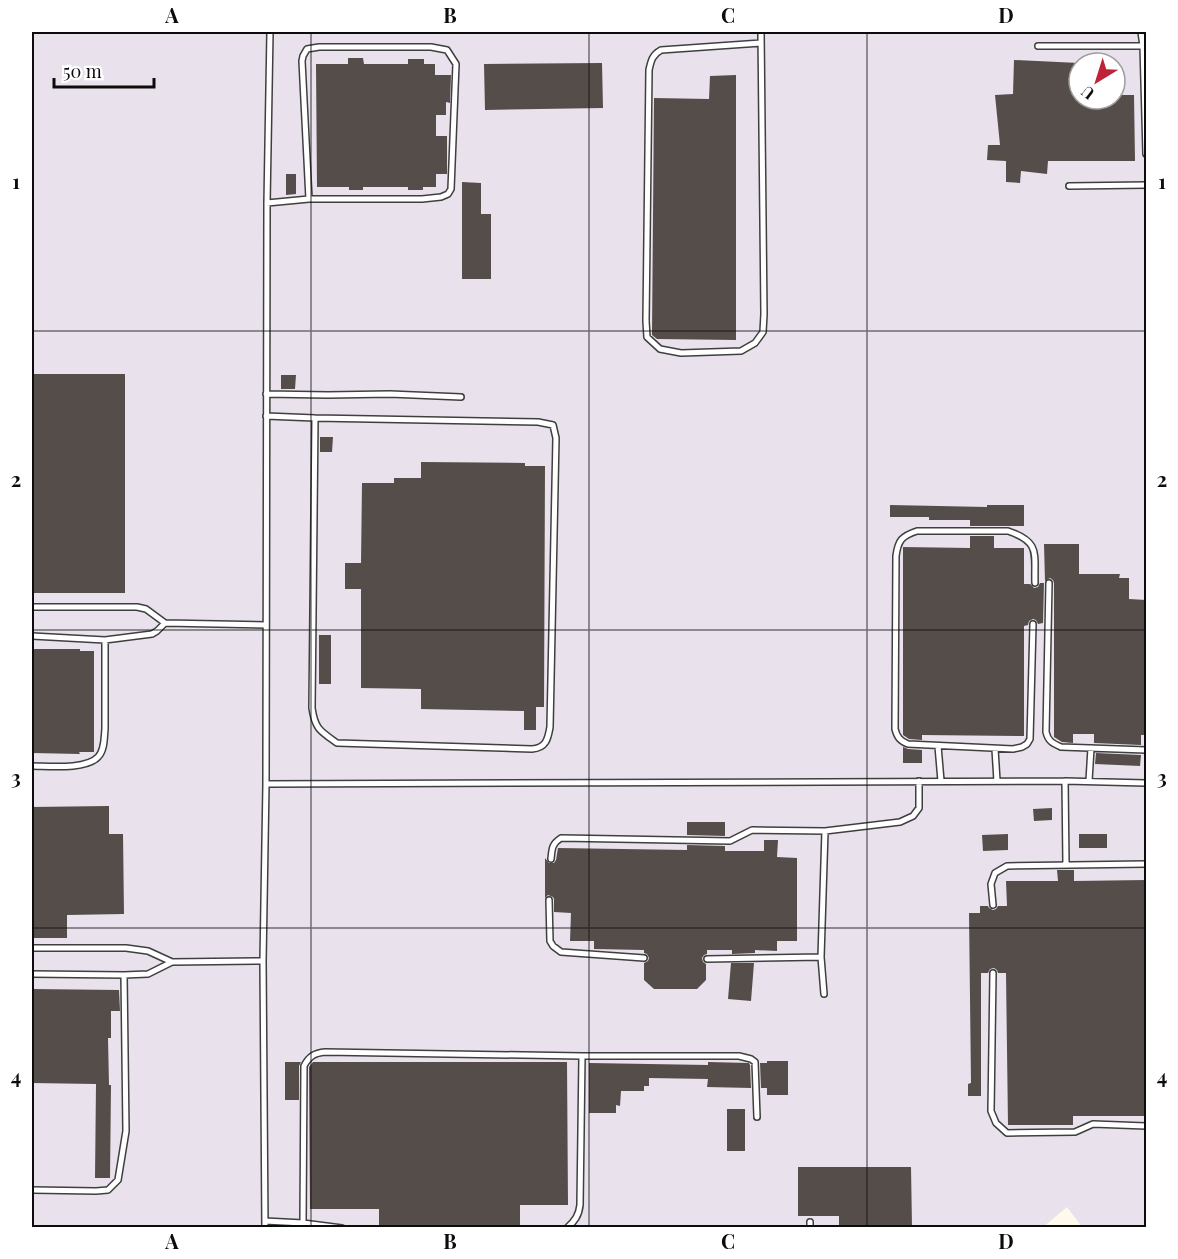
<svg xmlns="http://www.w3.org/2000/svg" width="1178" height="1259" viewBox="0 0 1178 1259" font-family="'Playfair Display',serif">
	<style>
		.industrial { fill: #e9e1eb; fill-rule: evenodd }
		.building { fill: #554d49 }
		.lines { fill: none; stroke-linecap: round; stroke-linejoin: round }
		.lane-casing { stroke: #3f3f3f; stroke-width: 8 }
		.lane { stroke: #fff; stroke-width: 5 }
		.grid { fill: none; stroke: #0c0c0c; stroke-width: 1.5; stroke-opacity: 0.55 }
		.neatline { fill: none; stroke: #0c0c0c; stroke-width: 2 }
		.grid-label { font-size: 20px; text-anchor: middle; font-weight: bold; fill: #0c0c0c }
	</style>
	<rect width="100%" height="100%" fill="#fffaec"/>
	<!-- industrial -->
	<path class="industrial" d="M32,32H1146V1227H1082L1067,1207L1042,1228L32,1227ZM1079,63H1115V99H1079Z"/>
	<!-- building -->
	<path class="building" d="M348,58H363L364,64H408V59H424V64H435V75H451L450,103L446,102V115H436V136H447V174H436V187H423V190H408V187H363V190H349V187H317L316,64H348Z
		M1014,60L1079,63V99H1115V95H1134L1135,161H1048L1047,174L1021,171L1020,183L1006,182V161L987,160L988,145H1000L995,95L1013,94Z
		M602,63L603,108L485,110L484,64Z
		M736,75V340L657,339L652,335L654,98L709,99L710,76Z
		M286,174H296V194L286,195Z
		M462,182L481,183V214H491V279H462Z
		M32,374H125V593H32Z
		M281,375H296L295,389H281Z
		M320,437H333L332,452H320Z
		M421,462L525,463V466H545L544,707H536V730H524V711L421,709V689L361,688V589H345V563H361L362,483H394V478H421Z
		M890,505L987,507V505H1024V526H970V520H929V517H890Z
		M970,536H994V548H1024V584H1030L1034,588L1038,587L1040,583H1044L1043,623L1038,624L1036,620L1033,619L1029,621L1028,625L1024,626V736L922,735V740L909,739L903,735V547L970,548Z
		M1044,544H1079V574H1120L1119,578H1129V599L1146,600V735H1141V745L1094,743V734H1073V743L1062,742L1054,737V583L1053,580L1050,578L1045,581Z
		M319,635H331V684H319Z
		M32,649H80V651H94V752H79L80,754L32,753Z
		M903,747L908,749L922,750V763H903Z
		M1096,753L1141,755L1140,766L1095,764Z
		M109,806V834H123L124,914L67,915V938H32V807Z
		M1052,808V820L1034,821L1033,809Z
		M687,822H725V836L687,835Z
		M1008,834V850L983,851L982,835Z
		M1079,834H1107V848H1079Z
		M764,840H778L777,857L797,858V941H777V951L755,950V953L732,954V950H707V954L704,955L702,958L703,962L706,964V980L697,989H654L644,980V963L648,961L649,958L647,954L644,953V950L594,949V941H570L571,913L554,912V899L553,897L548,895L545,898V858L549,863H554L556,860L558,848L687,850V845L725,846V851H764Z
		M1057,870H1074V881L1146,880V1116H1073V1125H1008L1006,973H998L997,970L994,968L990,969L988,973H981V1096H968V1084L971,1083L969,913H980V906H988L989,908L993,910L996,909L998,906H1007L1006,881H1058Z
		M731,963H754L751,1001L728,999Z
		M32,989L119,990L120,1011H111V1038H108L109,1085H111L110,1178H95L96,1084L32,1083Z
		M767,1061H788V1095H767V1088H761L760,1063H767Z
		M285,1062H301L299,1066V1100H285Z
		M313,1062H567L568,1205H520V1225H379V1209H310L309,1067Z
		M708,1062L749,1063L750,1065L751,1088L707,1087L708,1079L649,1078V1086H644V1091H621L620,1106L616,1105V1113H589V1063L708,1065Z
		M727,1109H745V1151H727Z
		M798,1167H911L912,1227H839V1216H798Z"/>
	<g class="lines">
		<!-- lane casing -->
		<g class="lane-casing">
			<path id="lane" d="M761,32L764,314L763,332L755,343L741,351L681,353L660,349L647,337L646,321L649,70C651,61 652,55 661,50L761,43
				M1038,46H1143L1141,32
				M1143,46L1146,154
				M1069,186L1146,185
				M267,203L309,199H422L441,197L448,194L451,189L456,64L447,50L431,47H319L307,49L303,56L302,61L309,199
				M266,394L328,395L390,394L461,397
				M266,416L315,418L538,422L553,425L556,438L550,727C548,739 546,748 532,749L337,743C320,731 315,729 312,708L315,418
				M1049,583L1046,732C1048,741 1052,743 1061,747L1146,750
				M32,607H137L146,609L165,623
				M1033,624L1030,739L1027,744L1022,747L1013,749L908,744C900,741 897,737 895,729L896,556C898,540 902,536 917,531H1008C1041,542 1034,554 1035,583
				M32,636L105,640L152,634L157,631L165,623L266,625
				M938,746L941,781
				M995,749L997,781
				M32,766C48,766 86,770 98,757C105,750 104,737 105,729V640
				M1065,781L1066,864
				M1089,781L1091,748
				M266,784L1065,781L1146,783
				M551,859C552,848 552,844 561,838L730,841L752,830L825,831L900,822L913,816L919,808V781
				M549,900L550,941L553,946L561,952L644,958
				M993,905L991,884L995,873L1007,866L1146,864
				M32,948H126L148,951L172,962
				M707,959L821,957
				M993,973L991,1111L996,1123L1007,1133L1075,1132L1093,1124L1146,1126
				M32,974L124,975L148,974L172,962L263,961
				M824,994L821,957L825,831
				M32,1190L96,1191L108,1190L118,1180L126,1131L124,975
				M265,1221L303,1223L342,1228
				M810,1222V1228
				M303,1223L304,1066C309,1056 315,1053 325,1052L582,1056H739L751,1059L755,1062L757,1117
				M265,1228L263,961L266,784L267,203L270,32
				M567,1228C575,1221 579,1215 580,1205L582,1056"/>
		</g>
		<!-- lane -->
		<use href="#lane" class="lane"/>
	</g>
	<!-- grid -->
	<path class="grid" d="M311,32V1228M589,32V1228M867,32V1228M32,331H1146M32,630H1146M32,928H1146"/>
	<!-- border -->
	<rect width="1178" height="1259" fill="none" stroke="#ffffff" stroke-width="66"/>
	<!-- north arrow -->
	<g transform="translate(1097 81) rotate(218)"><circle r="28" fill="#ffffff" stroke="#9e9e9e" stroke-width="1.5"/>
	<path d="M0-4.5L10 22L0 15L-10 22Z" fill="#bd2437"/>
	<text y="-9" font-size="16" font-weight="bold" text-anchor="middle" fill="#0c0c0c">U</text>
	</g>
	<!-- scale -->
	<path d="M54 78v9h100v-9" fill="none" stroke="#0c0c0c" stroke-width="3"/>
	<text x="63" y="78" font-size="18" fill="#0c0c0c" stroke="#ffffff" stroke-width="4.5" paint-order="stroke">50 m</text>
	<rect x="33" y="33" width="1112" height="1193" class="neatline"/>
	<g class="grid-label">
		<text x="172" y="23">A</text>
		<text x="450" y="23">B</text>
		<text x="728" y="23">C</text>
		<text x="1006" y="23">D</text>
		<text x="16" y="189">1</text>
		<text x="1162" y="189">1</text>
		<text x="16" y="487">2</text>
		<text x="1162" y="487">2</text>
		<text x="16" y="785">3</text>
		<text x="1162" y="785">3</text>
		<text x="16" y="1084">4</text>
		<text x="1162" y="1084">4</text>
		<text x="172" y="1249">A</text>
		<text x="450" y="1249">B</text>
		<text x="728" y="1249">C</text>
		<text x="1006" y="1249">D</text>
	</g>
</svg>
